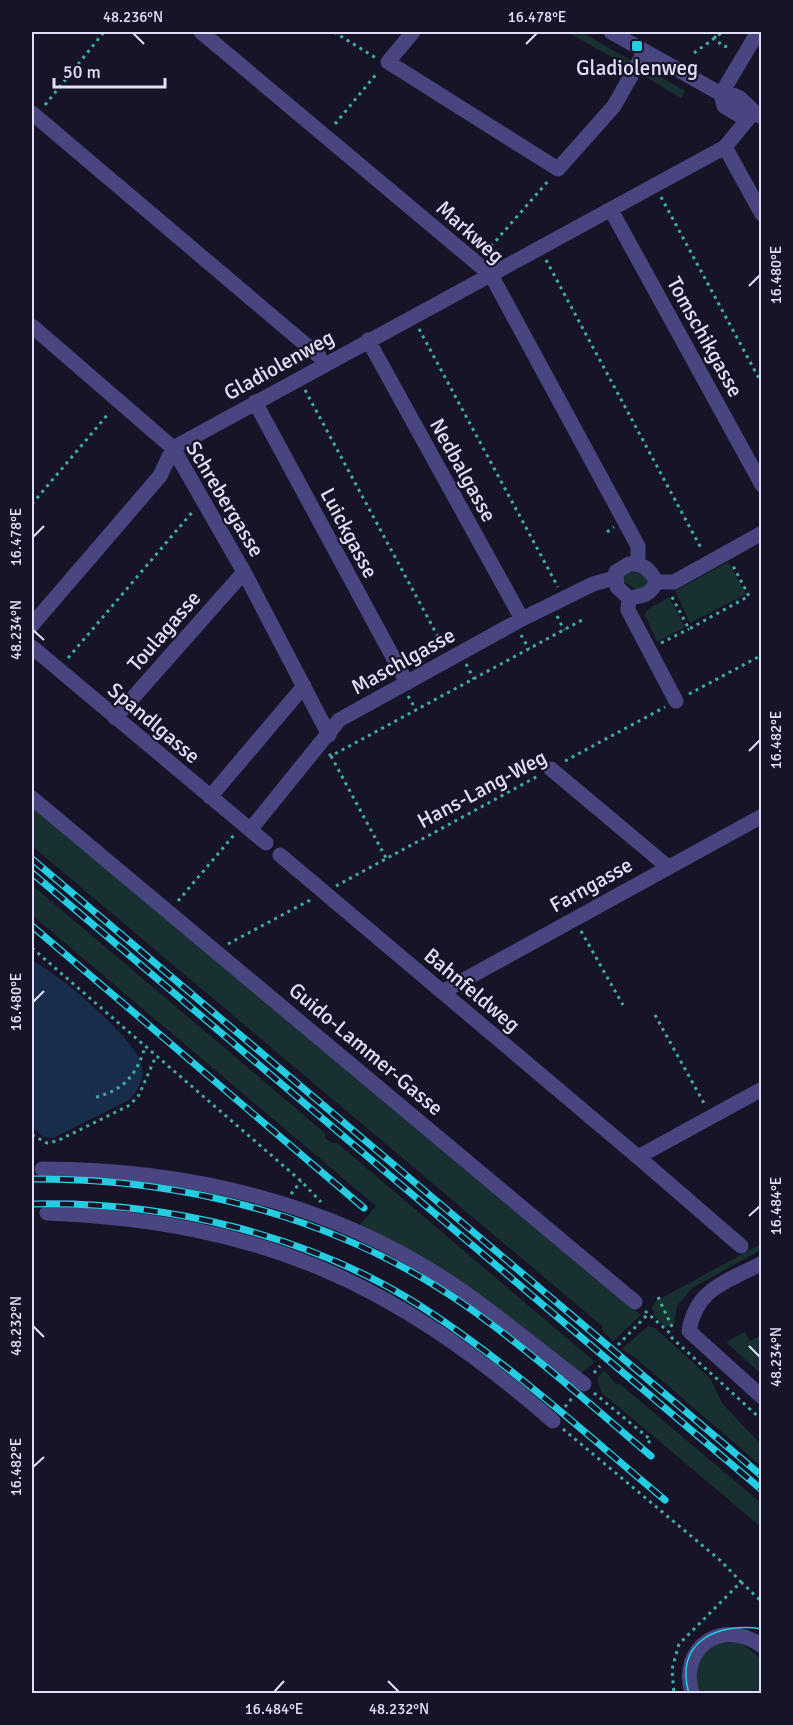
<svg xmlns="http://www.w3.org/2000/svg" width="793" height="1725" viewBox="0 0 793 1725" font-family="Signika,sans-serif">
	<style>
		.green { fill: #183130 }
		.water { fill: #182c4c }
		.lines { fill: none; stroke-linecap: round; stroke-linejoin: round }
		.path { stroke: #41aca6; stroke-width: 3; stroke-dasharray: 3 4.5; stroke-linecap: butt }
		.minor { stroke: #484580; stroke-width: 15 }
		.tram { stroke: #24cde1; stroke-width: 1.5 }
		.rail-casing { stroke: #24cde1; stroke-width: 7 }
		.rail { stroke: #171427; stroke-width: 4.5; stroke-dasharray: 14; stroke-linecap: butt }
		.ticks { fill: none; stroke: #e2dffb; stroke-width: 2 }
		.poi-dot { fill: #24cde1; stroke: #171427; stroke-width: 2 }
		.labels { text-anchor: middle; dominant-baseline: central; stroke-width: 4.5; stroke-linejoin: round; paint-order: stroke }
		.poi-label { font-size: 21px; fill: #e2dffb; stroke: #171427 }
		.street-label { font-size: 21px; fill: #e2dffb; stroke: #171427 }
		.neatline { fill: none; stroke: #e2dffb; stroke-width: 2 }
		.ticks-label { font-size: 15px; text-anchor: middle; fill: #e2dffb }
	</style>
	<rect width="100%" height="100%" fill="#171427"/>
	<!-- green -->
	<path class="green" d="M567,32H581L636,63L633,69Z
		M643,67L685,91L681,98L639,73Z
		M728,562L746,594L690,623L675,591Z
		M630,572L643,574L649,581V586L637,590L624,582L623,576Z
		M669,597L685,627L657,642L645,615L647,610Z
		M32,807L626,1302L641,1315L613,1341L603,1332L602,1326L32,846Z
		M32,885L325,1133V1138L331,1143H337L595,1362L581,1373L359,1226L376,1206L32,915Z
		M761,1244V1250L692,1288L677,1306L674,1325L666,1327L654,1315L652,1307L656,1301Z
		M648,1326L655,1328L710,1378L722,1403L761,1445V1466L637,1359L622,1349Z
		M745,1332L750,1341L761,1335V1374L726,1342Z
		M604,1370L616,1384L621,1385L761,1503V1527L601,1392L597,1379Z
		M735,1642L744,1645L761,1659V1693L696,1694L697,1660L717,1643Z"/>
	<!-- water -->
	<path class="water" d="M32,961C56,971 138,1040 142,1067C145,1079 137,1092 129,1100L53,1138L43,1137L32,1127Z"/>
	<g class="lines">
		<!-- path -->
		<path class="path" d="M334,32L376,58
			M714,36L722,46L731,47
			M694,53L723,32
			M45,105L104,32
			M335,124L378,72
			M661,197L762,384
			M486,252L549,180
			M546,260L702,550
			M419,329L558,587
			M305,390L443,646
			M32,504L109,413
			M607,532L614,527
			M672,597L689,629L749,596L732,564
			M557,616L564,630
			M521,635L529,649
			M661,643L689,629
			M68,658L194,510
			M466,664L474,679
			M689,694L762,655
			M408,696L416,710
			M329,754L331,756L582,620
			M331,756L386,858
			M565,761L665,707
			M336,886L538,776
			M178,901L234,835
			M581,931L623,1005
			M228,944L312,899
			M32,948L301,1181L321,1202
			M655,1015L705,1105
			M96,1097C124,1090 137,1074 145,1047
			M32,1135L47,1143L57,1141L130,1105L139,1095L156,1056
			M291,1194L301,1181
			M658,1297L674,1331
			M645,1311L673,1336
			M671,1337L762,1420
			M618,1345L648,1314
			M594,1373L600,1366
			M594,1393L651,1440L647,1444
			M565,1407L572,1398
			M563,1429L721,1561L741,1582L679,1644L672,1669L674,1694
			M741,1582L762,1602"/>
		<!-- minor -->
		<path class="minor" d="M201,32L491,275L638,546V564
			M413,32L388,62L558,169L614,106L645,51
			M611,32L721,94C746,93 743,107 762,117
			M721,94L758,32
			M721,94L724,106L739,115L753,113
			M32,113L319,356
			M725,147L762,214
			M611,210L762,485
			M32,326L173,448L244,572L329,735
			M368,340L522,619
			M255,402L407,683
			M629,564C643,563 651,570 656,582C651,595 642,596 629,598L617,587L616,572Z
			M656,582H674L762,533
			M629,598L628,610L676,701
			M32,625L160,476L173,448L725,147L753,113
			M32,647L266,843
			M115,718L244,572
			M551,769L668,867
			M210,797L304,686
			M32,798L635,1302
			M250,830L339,720L522,619L593,584L614,578
			M280,855L638,1157
			M442,992L762,816
			M42,1169C184,1169 329,1202 449,1282C496,1313 539,1350 584,1384
			M47,1213C261,1222 392,1281 553,1421
			M741,1246L638,1157L762,1089
			M762,1263C727,1282 696,1288 689,1331L762,1397
			M692,1694C678,1647 723,1617 762,1646"/>
		<!-- tram -->
		<path class="tram" d="M689,1694C674,1641 718,1622 762,1629"/>
		<!-- rail casing -->
		<g class="rail-casing">
			<path id="rail" d="M32,859L762,1476
				M32,873L762,1490
				M32,926L364,1208
				M32,1179C187,1178 344,1219 472,1310C535,1355 592,1406 651,1456
				M32,1204C166,1201 308,1234 422,1307C509,1363 586,1434 665,1500"/>
		</g>
		<!-- rail -->
		<use href="#rail" class="rail"/>
	</g>
	<!-- ticks -->
	<path class="ticks" d="M133,33L144,44M526,44L537,33M749,286L760,275M33,537L44,526M33,630L44,640M749,751L760,740M33,1002L44,991M749,1216L760,1206M33,1326L44,1337M749,1346L760,1357M33,1467L44,1457M388,1681L399,1692M274,1692L284,1681"/>
	<!-- markers -->
	<rect class="poi-dot" x="631" y="40" width="12" height="12" rx="3"/>
	<g class="labels">
		<!-- poi labels -->
		<g class="poi-label">
			<text x="637" y="68">Gladiolenweg</text>
		</g>
		<!-- street labels -->
		<g class="street-label">
			<text transform="translate(470 232) rotate(42)">Markweg</text>
			<text transform="translate(705 337) rotate(61)">Tomschikgasse</text>
			<text transform="translate(279 365) rotate(-29)">Gladiolenweg</text>
			<text transform="translate(463 470) rotate(61)">Nedbalgasse</text>
			<text transform="translate(225 499) rotate(59)">Schrebergasse</text>
			<text transform="translate(349 533) rotate(62)">Luickgasse</text>
			<text transform="translate(164 631) rotate(-49)">Toulagasse</text>
			<text transform="translate(403 661) rotate(-29)">Maschlgasse</text>
			<text transform="translate(154 723) rotate(40)">Spandlgasse</text>
			<text transform="translate(482 789) rotate(-28)">Hans-Lang-Weg</text>
			<text transform="translate(591 885) rotate(-29)">Farngasse</text>
			<text transform="translate(472 990) rotate(40)">Bahnfeldweg</text>
			<text transform="translate(366 1049) rotate(40)">Guido-Lammer-Gasse</text>
		</g>
	</g>
	<!-- border -->
	<rect width="793" height="1725" fill="none" stroke="#171427" stroke-width="66"/>
	<!-- scale -->
	<path d="M54 78v9h111v-9" fill="none" stroke="#e2dffb" stroke-width="3"/>
	<text x="63" y="78" font-size="18" fill="#e2dffb" stroke="#171427" stroke-width="4.5" paint-order="stroke">50 m</text>
	<rect x="33" y="33" width="727" height="1659" class="neatline"/>
	<g class="ticks-label">
		<text x="133" y="22">48.236°N</text>
		<text x="537" y="22">16.478°E</text>
		<text transform="translate(776 275) rotate(-90)" y="5">16.480°E</text>
		<text transform="translate(16 537) rotate(-90)" y="5">16.478°E</text>
		<text transform="translate(16 630) rotate(-90)" y="5">48.234°N</text>
		<text transform="translate(776 740) rotate(-90)" y="5">16.482°E</text>
		<text transform="translate(16 1002) rotate(-90)" y="5">16.480°E</text>
		<text transform="translate(776 1206) rotate(-90)" y="5">16.484°E</text>
		<text transform="translate(16 1326) rotate(-90)" y="5">48.232°N</text>
		<text transform="translate(776 1357) rotate(-90)" y="5">48.234°N</text>
		<text transform="translate(16 1467) rotate(-90)" y="5">16.482°E</text>
		<text x="274" y="1714">16.484°E</text>
		<text x="399" y="1714">48.232°N</text>
	</g>
</svg>
